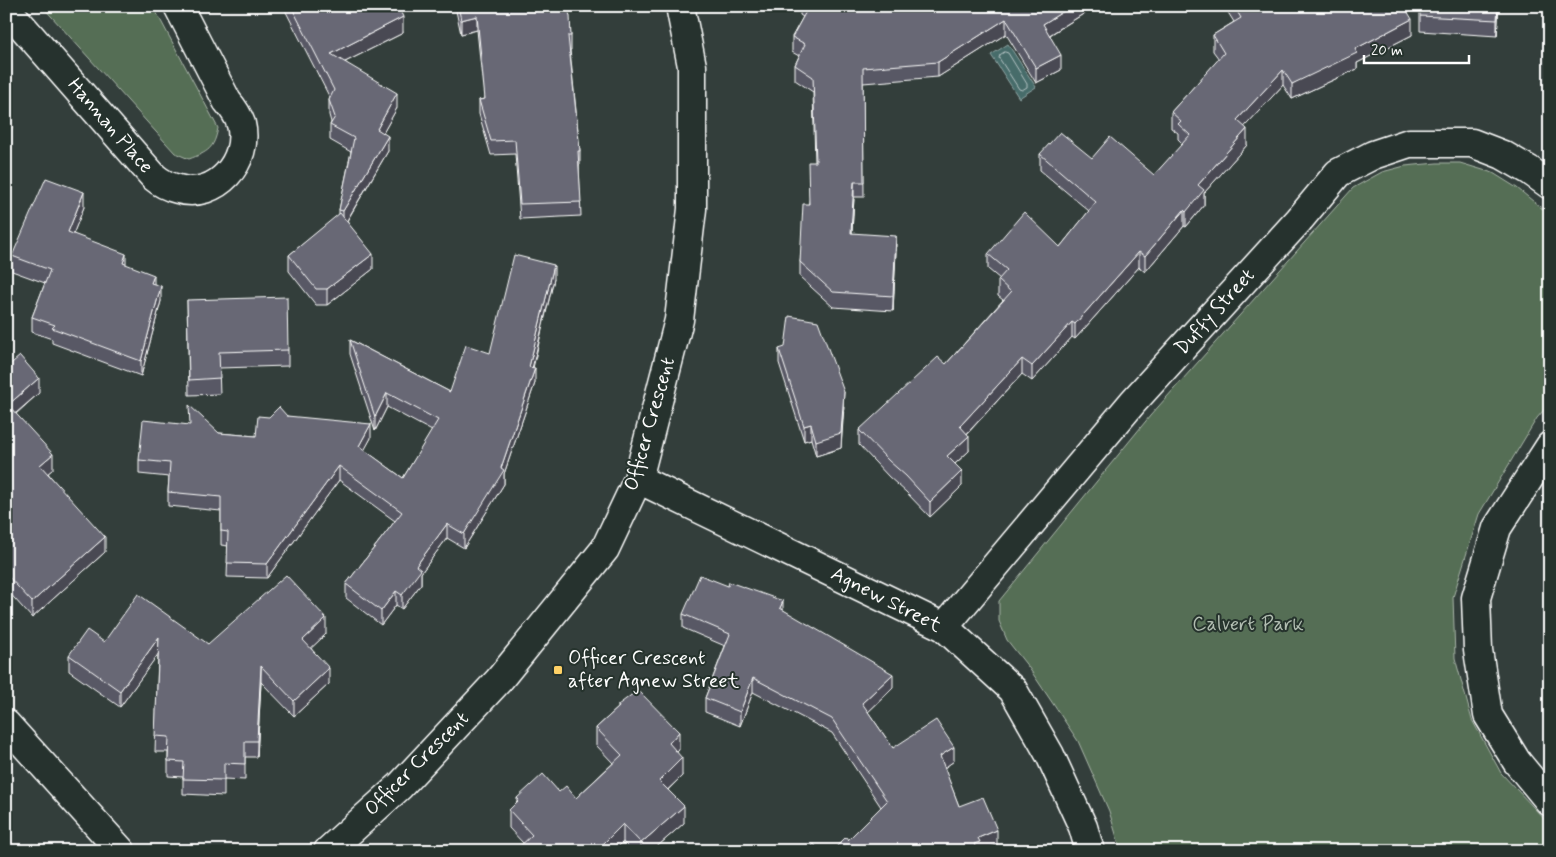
<svg xmlns="http://www.w3.org/2000/svg" width="1556" height="857" viewBox="0 0 1556 857" font-family="Mynerve,sans-serif">
	<style>
		.green { fill: #556e54; stroke: #aab6aa }
		.water { fill: #476c6b; stroke: #91a7a6 }
		.lines { fill: none; stroke-linecap: round; stroke-linejoin: round }
		.shore { stroke: #b5c4c4; stroke-width: 1 }
		.minor-casing { stroke: #fff; stroke-width: 31 }
		.minor { stroke: #26332d; stroke-width: 28 }
		.wall { fill: #595965; stroke: #fff }
		.shaded-wall { fill: #484952; stroke: #fff }
		.building { fill: #676875; stroke: #fff }
		.poi-dot { fill: #ffd166; stroke: #26332d; stroke-width: 2 }
		.labels { text-anchor: middle; dominant-baseline: central; stroke-width: 4; stroke-linejoin: round; paint-order: stroke }
		.street-label { font-size: 20px; fill: #fff; stroke: #26332d }
		.park-label { font-size: 20px; fill: #b2beb2; stroke: #26332d }
		.poi-label { font-size: 20px; fill: #fff; stroke: #26332d; text-anchor: start }
	</style>
	<rect width="100%" height="100%" fill="#333e3b"/>
	<filter id="ink" filterUnits="userSpaceOnUse"><feTurbulence type="fractalNoise" baseFrequency=".02" numOctaves="2"/><feDisplacementMap in="SourceGraphic" scale="10" xChannelSelector="R" yChannelSelector="G"/><feConvolveMatrix kernelMatrix="1 2 1 2 8 2 1 2 1" color-interpolation-filters="sRGB"/></filter>
	<g filter="url(#ink)">
		<!-- green -->
		<path class="green" d="M42,6H153L218,128C214,149 208,152 189,159L175,153Z
			M1437,163H1460L1493,173L1517,188L1550,215V403L1537,418L1479,514L1453,597L1455,658L1472,720L1501,773L1550,825V851H1121L1109,811L1078,741L1029,668L1007,640L999,621V601L1150,416L1353,188L1382,172L1405,166Z"/>
		<!-- water -->
		<path class="water" d="M1008,44L1036,87L1019,98L991,55Z"/>
		<g class="lines">
			<!-- shore -->
			<path class="shore" d="M1005,52L1008,53L1027,84V87L1022,90L1019,89L999,58L1000,55Z"/>
			<!-- minor casing -->
			<g class="minor-casing">
				<path id="minor" d="M6,8L154,177C161,183 169,187 178,189C216,200 250,161 241,124C238,115 233,108 227,101L178,6
					M1550,446L1497,528L1476,598L1478,650L1488,715L1517,762L1550,802
					M638,479L944,627L1013,690L1050,755L1083,827L1090,851
					M944,627L1133,402L1299,220L1338,173L1373,155L1409,143H1472L1503,155L1529,170L1550,185
					M6,724L121,851
					M328,851L400,786L499,680L605,549L638,479L679,320L692,209V66L680,6"/>
			</g>
			<!-- minor -->
			<use href="#minor" class="minor"/>
		</g>
		<!-- wall -->
		<path class="wall" d="M283,6H398L403,33L345,62L397,108L383,133L388,151L347,221L373,269L327,305H316L289,271V255L339,215V210L351,152L330,140V125L331,122L329,115V100L330,98Z
			M455,6H567L571,36V50H570L580,151V165H579L581,216L520,219L515,154L491,155L479,114V100L484,99L477,30L461,34Z
			M800,6H1096L1050,35L1061,70L1036,83L1006,34L938,77L863,83L864,197H854L852,233L896,251L893,311L833,307L800,277V262L815,162L813,92L795,80V65L799,56L792,52V37L803,17L800,15Z
			M1224,6H1404L1412,35L1357,63V69L1292,99L1283,85L1244,127L1247,145L1204,193V205L1186,227L1184,226L1145,272L1139,267L1075,339L1072,337L1032,381L1022,374L967,434L969,451L955,464L962,486L930,517L906,492L889,477L859,445V430L946,364L1003,300L998,296V280L1000,279L988,269V254L1060,247L1089,211L1040,170V154L1092,158L1154,175L1183,144L1178,139V133L1171,128V112L1219,59L1213,51V35L1234,22Z
			M1499,6L1497,36L1420,31V16Z
			M1550,31V50L1549,49V33Z
			M84,207L73,234L126,265L154,284L161,301L141,376L52,343V339L32,332V317L45,283L12,271V256Z
			M554,279L533,368L535,383L504,474V484L464,548L447,538L421,573V584L402,609L396,605L381,625L346,598V584L395,521L339,480L267,578L227,577L228,546L221,545V511L168,506V492L169,477L139,474V460L219,433L256,436L269,417L287,416L371,438L364,450L403,478L432,431L387,407L375,431L350,354V340L450,392L490,353Z
			M187,300L288,350V366L219,368L220,394L189,395Z
			M779,349L844,407L841,448L816,456L811,439L804,441L779,363Z
			M6,368L39,393L16,414L53,469L48,473L105,552L32,618L6,589Z
			M783,610L893,688L868,712L893,748L954,761L944,768L959,806L997,845L982,851H832L848,840L881,807L832,733L753,692L740,726L705,712V698L725,646L683,628V614Z
			M326,634L311,648L329,684L294,716L261,682L257,757H245V780L224,779V796L183,794V777L168,776V752H155L158,654L120,707L69,671V655L104,642L208,644Z
			M618,705L679,750L677,752L682,776L668,790L684,823L652,851H632L623,842L523,843L509,828V810L517,802V798L559,792L576,798L613,763L596,745V728L618,708Z"/>
		<!-- shaded-wall -->
		<path class="shaded-wall" d="M1072,6H1096L1043,39V24Z
			M1498,6H1499L1497,36V20Z
			M477,16V30L461,34V20Z
			M403,17V33L331,69V54Z
			M1006,19V34L938,77V62Z
			M1412,19V35L1357,63V69L1292,99V84L1355,49Z
			M1061,55V70L1036,83V68Z
			M1283,70V85L1237,135V120Z
			M397,93V108L377,144V129Z
			M12,112V128L6,144V128Z
			M1247,129V145L1204,193V205L1186,227V212L1198,185Z
			M388,136V151L343,227V211Z
			M854,182V197L851,248V233Z
			M84,192V207L68,247V232Z
			M1184,210V226L1145,272V256Z
			M896,236V251L893,311V296Z
			M1139,252V267L1075,339V324Z
			M126,254V269L123,263Z
			M373,254V269L327,305V289Z
			M554,265V279L529,381V367Z
			M154,275V290L151,283Z
			M161,286V301L141,376V361Z
			M1072,322V337L1032,381V366Z
			M1022,359V374L960,441V426Z
			M535,368V383L504,474V484L464,548V534L501,468Z
			M39,378V393L8,420V405Z
			M844,392L841,448L816,456V441Z
			M387,393V407L375,431V417Z
			M371,424V438L359,460V446Z
			M811,424V439L804,441V426Z
			M969,436V451L947,471V456Z
			M53,454V469L40,480V465Z
			M339,466V480L267,578V564Z
			M962,471V486L930,517V502Z
			M447,524V538L421,573V584L402,609V595L416,566Z
			M105,537V552L32,618V602Z
			M396,591V605L381,625V611Z
			M783,601V615L780,608Z
			M326,618V634L303,656V640Z
			M159,637V653L120,707V691Z
			M261,666V682L257,757V741Z
			M329,668V684L294,716V701Z
			M893,674V688L862,718V703Z
			M753,678V692L740,726V712Z
			M679,732V750L669,760V743Z
			M954,747V761L940,771V756Z
			M682,758V776L659,798V781Z
			M684,806V823L652,851H641V843Z
			M623,824V842L614,851H596Z
			M997,830V845L982,851H968L974,844L978,838Z"/>
		<!-- building -->
		<path class="building" d="M291,6H398L403,17L331,54L397,93L377,129L388,136L343,211L339,210L354,138L330,125L335,117L329,100L334,90Z
			M458,6H567L570,16L571,36H568L580,151H578L581,202L520,204L515,140L491,141L479,100L485,99L477,16L461,20Z
			M809,6H1072L1043,24L1061,55L1036,68L1006,19L938,62L863,68L864,182H854L851,233L896,236L893,296L833,292L800,262L803,204H809L808,162H816L813,77L795,65L805,44L792,37Z
			M1234,6H1404L1412,19L1355,49L1357,53L1292,84L1283,70L1237,120L1247,129L1198,185L1204,190L1186,212L1184,210L1145,256L1139,252L1075,324L1072,322L1032,366L1022,359L960,426L969,436L947,456L962,471L930,502L906,476L889,461L859,430L938,357L946,364L1011,292L998,280L1007,270L988,254L1024,212L1060,247L1096,202L1040,154L1060,132L1092,158L1110,137L1154,175L1190,135L1178,124L1181,121L1171,112L1224,53L1213,35L1241,18Z
			M1420,6H1498L1497,20L1420,16Z
			M6,109L12,112L6,128Z
			M46,178L84,192L68,232L126,254L123,263L154,275L151,283L161,286L141,361L52,328L55,325L32,317L50,270L12,256Z
			M340,213L373,254L327,289H316L289,255Z
			M514,255L554,265L529,367L535,368L501,468L504,470L464,534L447,524L416,566L421,570L402,595L396,591L381,611L346,584L402,512L339,466L267,564L227,563L228,532L221,531V497L168,492L170,463L139,460L143,420L190,425L189,405L219,433L256,436L258,416L269,417L279,407L287,416L371,424L359,446L403,478L438,420L387,393L375,417L350,340L450,392L466,345L490,353Z
			M287,297L288,350L219,352L220,378L189,380L187,300Z
			M789,316L818,321L844,392L841,433L816,441L811,424L804,426L779,349L785,347Z
			M20,356L39,378L8,405L53,454L40,465L105,537L32,602L6,574V368Z
			M286,575L326,618L303,640L329,668L294,701L261,666L257,741H245V764L224,763V780L183,779L184,762L168,761L169,737L155,736L159,637L120,691L69,655L87,630L104,642L138,594L208,644Z
			M700,575L728,586L729,582L783,601L780,608L893,674L862,703L893,748L936,720L954,747L940,756L959,806L983,797L997,830L978,838L980,842L974,844L976,848L968,851H832L846,837L848,840L887,801L832,719L753,678L740,712L705,698L730,634L683,614Z
			M638,690L679,732L669,743L682,758L659,781L684,806L641,843L623,824L596,851H515L532,835L509,810L519,800L517,798L543,774L559,792L566,786L576,798L622,755L596,728L619,707L618,705Z
			M814,844L820,851H807Z"/>
	</g>
	<!-- markers -->
	<rect class="poi-dot" x="553" y="665" width="10" height="10" rx="2.5"/>
	<g class="labels">
		<!-- street labels -->
		<g class="street-label">
			<text transform="translate(110 126) rotate(49)">Hannan Place</text>
			<text transform="translate(1215 312) rotate(-48)">Duffy Street</text>
			<text transform="translate(650 424) rotate(-74)">Officer Crescent</text>
			<text transform="translate(886 600) rotate(27)">Agnew Street</text>
			<text transform="translate(417 764) rotate(-45)">Officer Crescent</text>
		</g>
		<!-- park labels -->
		<g class="park-label">
			<text x="1248" y="624">Calvert Park</text>
		</g>
		<!-- poi labels -->
		<g class="poi-label">
			<text x="568" y="658">Officer Crescent<tspan x="568" dy="23">after Agnew Street</tspan></text>
		</g>
	</g>
	<!-- margin -->
	<rect width="1556" height="857" fill="none" stroke="#26332d" stroke-width="25"/>
	<rect x="12" y="12" width="1531" height="832" fill="none" stroke="#fff" stroke-width="2" filter="url(#ink)"/>
	<!-- scale -->
	<path d="M1364 55v8h105v-8" fill="none" stroke="#ffffff" stroke-width="2.5"/>
	<text x="1371" y="55" font-size="15" fill="#ffffff" stroke="#26332d" stroke-width="4" paint-order="stroke">20 m</text>
</svg>
